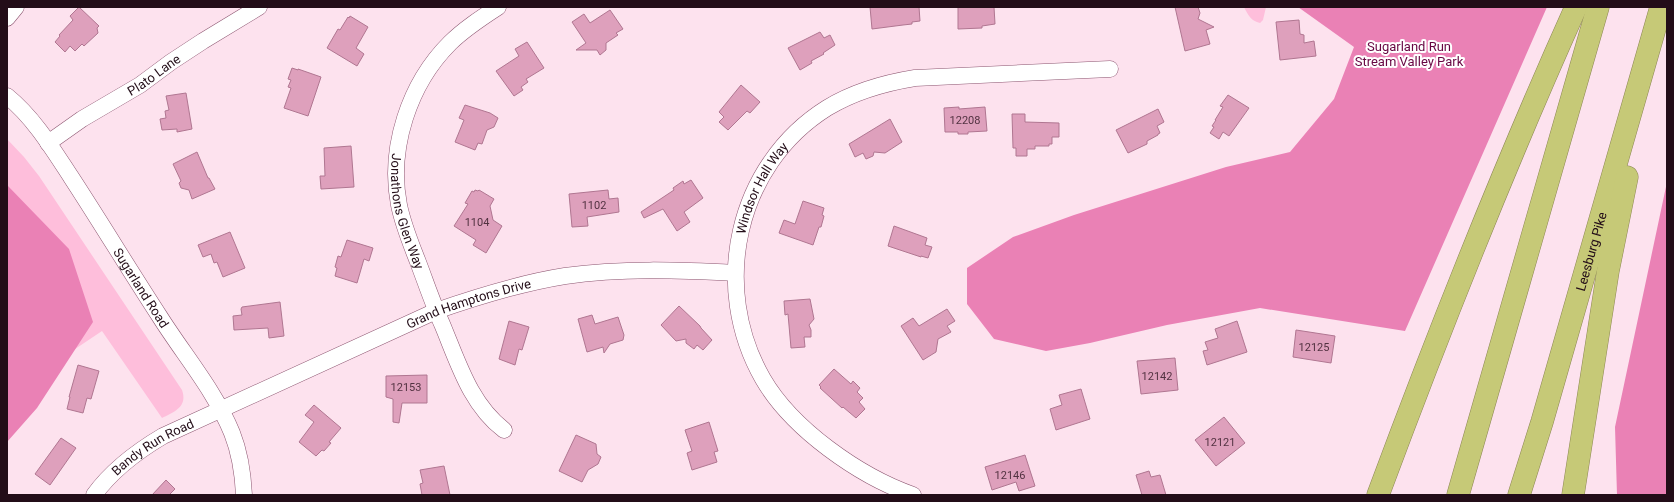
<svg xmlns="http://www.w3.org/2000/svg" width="1674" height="502" viewBox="0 0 1674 502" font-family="Roboto,sans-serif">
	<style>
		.green { fill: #febedb }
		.forest { fill: #ea81b5 }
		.building { fill: #dea0bc; stroke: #b07691 }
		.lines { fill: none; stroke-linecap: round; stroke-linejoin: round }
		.minor-casing { stroke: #8c5570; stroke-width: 17 }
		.highway-casing { stroke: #8d8756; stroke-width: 23 }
		.minor { stroke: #fff; stroke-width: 16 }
		.highway { stroke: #c6c977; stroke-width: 22 }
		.labels { text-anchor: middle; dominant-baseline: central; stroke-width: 4; stroke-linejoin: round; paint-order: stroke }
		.number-label { font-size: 11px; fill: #523241 }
		.park-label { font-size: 13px; fill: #670642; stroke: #fff }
		.street-label { font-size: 13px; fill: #230d18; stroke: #fff }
	</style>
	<rect width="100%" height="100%" fill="#fde2ee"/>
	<!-- green -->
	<path class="green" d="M1244,7H1266L1263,20L1260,23C1251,21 1248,15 1244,7Z
		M7,139L24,157L39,176L182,390C188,407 174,412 162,418L102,331L23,384L7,399Z"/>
	<!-- forest -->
	<path class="forest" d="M1298,7H1547L1405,331L1260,308L1167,325L1090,343L1046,351L994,339L967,304V268L1013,237L1074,215L1226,167L1290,152L1334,99L1354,47Z
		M1667,182V495H1617L1615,427Z
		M7,185L69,249L93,322L37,408L7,442Z"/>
	<!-- building -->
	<path class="building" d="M79,7L99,26L97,28L98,33L84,46L82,44L75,51L70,46L65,52L55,42L60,36L59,35L73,20L70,16Z
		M870,7H919L920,21L912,22V24L903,25L872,29Z
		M958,7H994L995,24L982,26V28L958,29Z
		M1175,7H1198L1200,13L1198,19L1214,27L1206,30L1210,44L1185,51Z
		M610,10L623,29L616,33L618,35L606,43V50L600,55L597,50H576L586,43L572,22L584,14L590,23Z
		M350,16L368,27L356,48L364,54L357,66L327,48L338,29L340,30L348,17L349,18Z
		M1299,20L1300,34L1304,35V43L1314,41L1316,56L1280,60L1276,22Z
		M820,32L824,38L830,35L835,45L823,53L824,54L811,61L812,63L800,70L788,48Z
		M527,42L544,68L526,79L528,82L521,87L523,90L514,96L496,71L519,56L515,49Z
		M292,68L298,70V69L321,77L308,116L284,108L291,88L288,87L291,80L288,79Z
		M741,85L760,102L750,113L747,111L728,130L719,122L724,117L719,112Z
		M186,93L192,129L177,132V129L162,130L160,119L166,118L165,111L169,110L166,96Z
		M1228,95L1249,108L1229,136L1223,132L1219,139L1210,133L1214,127L1212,126L1216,120H1215L1223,107L1220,106Z
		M465,105L490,113L498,118L494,127L487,130L482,144L478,143L475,150L455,142L464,120L459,118Z
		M959,107V109L985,107L987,131L968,132V134H958V132H945L944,108Z
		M1158,109L1164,122L1157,126L1160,133L1158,134V135L1147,141V144L1128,153L1116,130Z
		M1012,114H1025V122L1059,123V137H1052V144H1049V146H1035V149H1027V156H1016V148H1013Z
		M890,119L902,142L885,153L874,152L873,156L866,159L863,153L855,157L849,144Z
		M351,146L354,187L321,189L320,176H325L324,148Z
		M197,152L208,178H209L215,189L192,199L189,190L181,188L179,183L181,181L173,164Z
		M691,180L703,198L684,212L690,222L677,231L663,209L644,218L641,212L674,190L673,188L683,181L684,184Z
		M475,190L478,191L479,190L494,199L490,206L493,220L502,226L486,253L473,245L476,240L454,226L468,204L465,203L472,191L474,192Z
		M608,190L609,199L618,198L619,212L587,217L588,226L572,227L569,194Z
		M803,201L824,208L822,215L824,216L821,227H819L813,245L779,233L784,220L795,224Z
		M894,226L927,238L925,245L932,247L928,258L921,256V257L888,246Z
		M230,232L245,268L223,277L217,262L214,263L211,254L203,257L198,245Z
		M347,240L373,248L369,261L364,259L357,283L335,276L337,268L335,267L338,256L341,257Z
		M810,299L814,319L809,325L811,330V337H804L805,347L791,348L788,314L785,315L784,301Z
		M280,302L284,336L269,338L268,328L234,330L233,316L242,315L241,309L242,307Z
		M679,306L700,326L701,328L712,340L703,350L697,345L694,349L686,343V339L676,341L661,325Z
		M947,309L955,321L947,326L951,332L938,339L936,352L923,360L901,326L913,318L919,326Z
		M592,315L595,324L618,317L624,335L623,340L610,344L604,353L603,347L587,352L578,319Z
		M509,321L529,327L522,350L519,349L515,365L499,359Z
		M1237,321L1247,352L1207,365L1203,351L1208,350L1205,342L1218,338L1215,329Z
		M1296,330L1335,336L1331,363L1293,357Z
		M1175,358L1178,390L1141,394L1137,361Z
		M78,365L99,371L91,399L87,398L83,413L67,409L70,397H69Z
		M834,369L851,384L853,381L860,388L857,392L863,398L859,402L865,409L856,418L843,407L842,408L820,388L821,387L819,385Z
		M427,375V403H402L399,423L393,422V399L386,397V376Z
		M1081,389L1090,419L1056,430L1050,409L1062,405L1059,395Z
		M314,405L341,428L329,442L331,443L324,451L322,450L316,456L299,442L314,422L305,415Z
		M1224,417L1245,443L1216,466L1195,440Z
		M709,422L718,451L714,452L717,462L692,470L687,453L692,451L685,430Z
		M576,435L596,444L597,454L601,457L598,464L588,470L582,482L559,471Z
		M61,438L76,448L50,485L35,474Z
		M1025,455L1035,486L1019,491L1016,482L992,490L985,467Z
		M444,466L450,495H422L420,484L423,483L420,470Z
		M1149,471L1151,477L1160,475L1166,495H1142L1136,475Z
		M166,480L175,489L169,495H152Z"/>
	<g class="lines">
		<!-- minor casing -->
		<g class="minor-casing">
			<g id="minor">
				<path id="s1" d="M498,7C481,18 464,29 450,43C409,84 388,148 399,205C403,225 411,244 418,262C426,283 433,304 442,324C458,362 470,404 504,430"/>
				<path d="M7,18L16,7"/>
				<path id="s2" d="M7,96C34,118 52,148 71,177C101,223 130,271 160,317C184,355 215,391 232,433C240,453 243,474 244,495"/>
				<path id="s3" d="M48,143L82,119L140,85L171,62L203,41L259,7"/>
				<path id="s4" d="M94,495C112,470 136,452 163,436L436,311C479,296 521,283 565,276C621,268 679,270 735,273"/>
				<path id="s5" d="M913,495C859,476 792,429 763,379C710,287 736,165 827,108C855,91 884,83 915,78L1110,69"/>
			</g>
		</g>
		<!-- highway casing -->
		<g class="highway-casing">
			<g id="highway">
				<path d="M1378,495C1439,331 1504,167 1576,7"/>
				<path d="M1458,495L1598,7"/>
				<path id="s6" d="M1519,495L1542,422L1661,7"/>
				<path d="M1573,495L1608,271L1627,177"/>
			</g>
		</g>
		<!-- minor -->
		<use href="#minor" class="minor"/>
		<!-- highway -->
		<use href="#highway" class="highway"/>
	</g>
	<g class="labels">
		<!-- number labels -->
		<g class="number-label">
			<text x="965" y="120">12208</text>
			<text x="594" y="205">1102</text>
			<text x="477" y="222">1104</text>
			<text x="1314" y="347">12125</text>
			<text x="1157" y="376">12142</text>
			<text x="406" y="387">12153</text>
			<text x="1220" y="442">12121</text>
			<text x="1010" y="475">12146</text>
		</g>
		<!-- park labels -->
		<g class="park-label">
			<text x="1409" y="46">Sugarland Run<tspan x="1409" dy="15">Stream Valley Park</tspan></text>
		</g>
		<!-- street labels -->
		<g class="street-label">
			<text stroke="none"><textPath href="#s3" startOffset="126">Plato Lane</textPath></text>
			<text stroke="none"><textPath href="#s5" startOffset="394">Windsor Hall Way</textPath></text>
			<text stroke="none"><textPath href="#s1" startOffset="244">Jonathons Glen Way</textPath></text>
			<text stroke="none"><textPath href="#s6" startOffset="254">Leesburg Pike</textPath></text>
			<text stroke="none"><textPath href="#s2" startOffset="235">Sugarland Road</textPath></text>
			<text stroke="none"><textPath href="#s4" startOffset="425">Grand Hamptons Drive</textPath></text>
			<text stroke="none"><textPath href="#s4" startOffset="77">Bandy Run Road</textPath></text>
		</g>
	</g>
	<!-- border -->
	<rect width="1674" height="502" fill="none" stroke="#230d18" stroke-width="16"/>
</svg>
